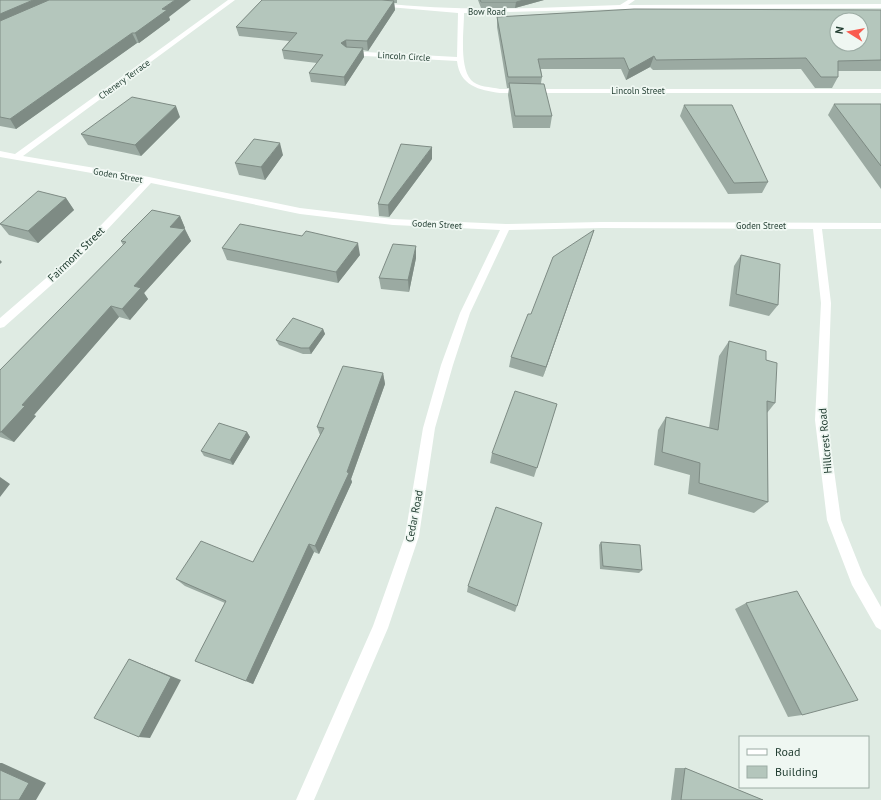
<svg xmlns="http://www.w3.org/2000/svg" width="881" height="800" viewBox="0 0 881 800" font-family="'PT Sans',sans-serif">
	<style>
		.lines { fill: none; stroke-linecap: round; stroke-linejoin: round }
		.street { fill: #fff; fill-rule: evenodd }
		.wall { fill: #9baaa2 }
		.shaded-wall { fill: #7e8b84 }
		.building { fill: #b4c6bc; stroke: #7e8b84; fill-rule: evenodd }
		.labels { text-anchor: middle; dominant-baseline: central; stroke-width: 3.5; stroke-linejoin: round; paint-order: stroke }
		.far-street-label { font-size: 9px; fill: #1f3b2f; stroke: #eff7f2 }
		.street-label { font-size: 11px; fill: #1f3b2f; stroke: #eff7f2 }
	</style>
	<rect width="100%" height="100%" fill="#dfebe3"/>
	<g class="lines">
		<!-- street -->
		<path class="street" d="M228,0H235L23,156L149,177L300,208L393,219L506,224L601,222L881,223V229H822L831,303L827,420L841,520L863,575L881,607V630L876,627L852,585L827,520L815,420L821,303L813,229L601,228L509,230L470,313L453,365L435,428L419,536L388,628L314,800H296L373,626L405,536L423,428L441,365L460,313L500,230L393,225L300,214L151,183L75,264L4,327L0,328V318L67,260L143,182L0,157V151L15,154Z
			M628,0H635L628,5L881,4V8L621,9L464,13C464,31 459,66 471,80C477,87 491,87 500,89H881V93H500C479,90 460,86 457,61L347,55L344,53L347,51L457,57L458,13L377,6V4L379,3C459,12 539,8 620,5Z"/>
	</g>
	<!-- wall -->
	<path class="wall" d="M0,0L169,17L170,20L139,43H137L16,129L0,126Z
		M262,0H397V3H394L395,10L368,51L363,50L364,57L345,86L311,82L309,73L317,63L284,59L282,50L289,41L239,36L236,27Z
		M478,0H544L515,8H481Z
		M881,10V71H838V77L832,88H815L801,69L653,70L650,67L626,80L621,69H541L542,77L541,83L552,116L550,128H513L508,95L509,88H507L497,27V17Z
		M834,104H881V189L828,115Z
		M684,105L768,182L762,193L728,194L680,116Z
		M180,117L141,156L88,145L81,134Z
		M283,155L265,180L239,175L235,163Z
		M432,159L389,217L379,216L378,204Z
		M66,198L74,210L38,243L9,235L0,224V223Z
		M180,216L185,228L184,229L191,241L144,293L148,299L130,320L119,317L34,415L36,416L14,442L0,437V370L123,245L121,241Z
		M594,230L590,242L543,377L509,367L511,357L531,314Z
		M416,246V258L409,292L381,289L379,278Z
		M222,248L360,255L338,283L227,260Z
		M741,255L778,305L769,316L729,306L734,266Z
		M323,329L325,334L311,354H303L279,345L276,340Z
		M729,341L766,360L775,403L767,413L768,502L754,513L688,494L690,475L654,465L658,430L666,417L709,428L719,356Z
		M383,373L385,384L351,479L352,482L319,554L314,552L253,684L195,661L225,603L185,586L176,579L253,562L320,435L317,427Z
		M557,404L534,477L490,463L492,453Z
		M247,432L250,437L233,465L204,456L201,451Z
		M601,542L642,570L639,573L600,569L599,545Z
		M468,586L517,606L515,612L467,592Z
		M746,603L802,715L788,717L735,609Z
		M675,768H685L763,800H671Z"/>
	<!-- shaded-wall -->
	<path class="shaded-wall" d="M33,0H60L0,26V14Z
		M175,0H191L169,17L170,20L139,43L135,33L162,9Z
		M524,0H544L515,8L516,2Z
		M394,1L395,10L368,51L367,41Z
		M132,33L137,43L16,129L10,119Z
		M346,40L347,50L341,43Z
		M363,48L364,57L345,86L344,77Z
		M654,56L650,67L626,80L629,70Z
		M176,106L180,117L141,156L135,145Z
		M280,143L283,155L265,180L261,167Z
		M432,147V159L389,217L388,205Z
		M66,198L74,210L38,243L28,231Z
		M180,216L185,228L176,239L170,227Z
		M185,229L191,241L144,293L148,299L130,320L122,309L134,286Z
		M594,230L590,242L543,377L546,367Z
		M358,243L360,255L338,283L336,272Z
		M416,246V258L409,292L408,280Z
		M0,260L2,262L0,264Z
		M111,306L119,317L34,415L36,416L14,442L1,432L22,405Z
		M323,329L325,334L311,354L309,348Z
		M383,373L385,384L351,479L352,482L319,554L315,546L347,472Z
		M247,432L250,437L233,465L230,460Z
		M0,477L10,484L0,497Z
		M309,544L314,552L253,684L246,681Z
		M129,659L181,680L150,738L139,737Z
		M0,763H2L46,783L36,800H19L0,770Z"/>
	<!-- building -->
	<path class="building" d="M0,0H33L0,14Z
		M49,0H175L162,9L167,10L135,33H132L10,119L0,117V21Z
		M262,0H382L394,1L367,41L346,40L341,43L346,47L363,48L344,77L309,73L323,55L282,50L297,33L236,27Z
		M480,0H524L516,2H481Z
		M634,9L881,10V60L838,61V77H821L806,58L656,60L654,56L629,70L624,58L538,59L542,77H508L497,17ZM837,20H861V44H837Z
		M509,83L544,84L552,116H515Z
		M132,97L176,106L135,145L81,134Z
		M834,104H881V166Z
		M684,105H732L768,182L734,183Z
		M254,139L280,143L261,167L235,163Z
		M401,144L432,147L388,205L378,204Z
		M38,191L66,198L28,231L0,224Z
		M152,210L180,216L170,227L185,229L134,286L141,288L122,309L111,306L22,405L25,406L1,432H0V370L126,242L121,241Z
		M240,224L302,236L306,231L358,243L336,272L222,248Z
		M594,230L546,367L511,357L528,314H531L553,257Z
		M393,244L416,246L408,280L379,278Z
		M741,255L780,264L778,305L736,294Z
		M293,318L323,329L309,348H301L276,340Z
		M729,341L766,351V360L777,363L775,403L767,401L768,502L699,483L700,463L662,452L666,417L718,430Z
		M343,366L383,373L347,472L349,473L315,546L309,544L246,681L195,661L226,601L176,579L201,541L253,562L324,428L317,427Z
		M515,391L557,404L537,468L492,453Z
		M219,423L247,432L230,460L201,451Z
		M496,507L542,523L517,606L468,586Z
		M601,542L640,545L642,570L603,566Z
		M797,591L858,700L802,715L746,603Z
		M129,659L171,677L139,737L94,718Z
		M685,768L763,800H681Z
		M0,770L29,783L19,800H0Z"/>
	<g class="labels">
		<!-- far-street labels -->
		<g class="far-street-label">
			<text x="487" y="11">Bow Road</text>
			<text transform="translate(404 56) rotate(3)">Lincoln Circle</text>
			<text transform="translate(124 79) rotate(-36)">Chenery Terrace</text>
			<text x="638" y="90">Lincoln Street</text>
			<text transform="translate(118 175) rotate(10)">Goden Street</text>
			<text transform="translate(437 224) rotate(3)">Goden Street</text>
			<text x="761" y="225">Goden Street</text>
		</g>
		<!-- street labels -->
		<g class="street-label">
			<text transform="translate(76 254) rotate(-44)">Fairmont Street</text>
			<text transform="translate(825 441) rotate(-95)">Hillcrest Road</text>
			<text transform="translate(414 516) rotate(-79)">Cedar Road</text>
		</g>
	</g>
	<!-- legend -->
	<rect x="739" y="736" width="130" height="52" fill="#eff7f2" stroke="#9caca4"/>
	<rect x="747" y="749" width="20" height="6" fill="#ffffff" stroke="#9caca4"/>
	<text x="775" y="756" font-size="12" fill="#1f3b2f">Road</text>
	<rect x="747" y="766" width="20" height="12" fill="#b4c6bc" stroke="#9caca4"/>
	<text x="775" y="776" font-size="12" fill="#1f3b2f">Building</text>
	<!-- north arrow -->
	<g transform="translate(849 32) rotate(281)"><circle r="19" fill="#eff7f2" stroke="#9caca4"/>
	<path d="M0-3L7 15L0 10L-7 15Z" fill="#f95b4f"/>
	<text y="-6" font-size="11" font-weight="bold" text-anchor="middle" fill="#1f3b2f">N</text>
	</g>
</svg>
